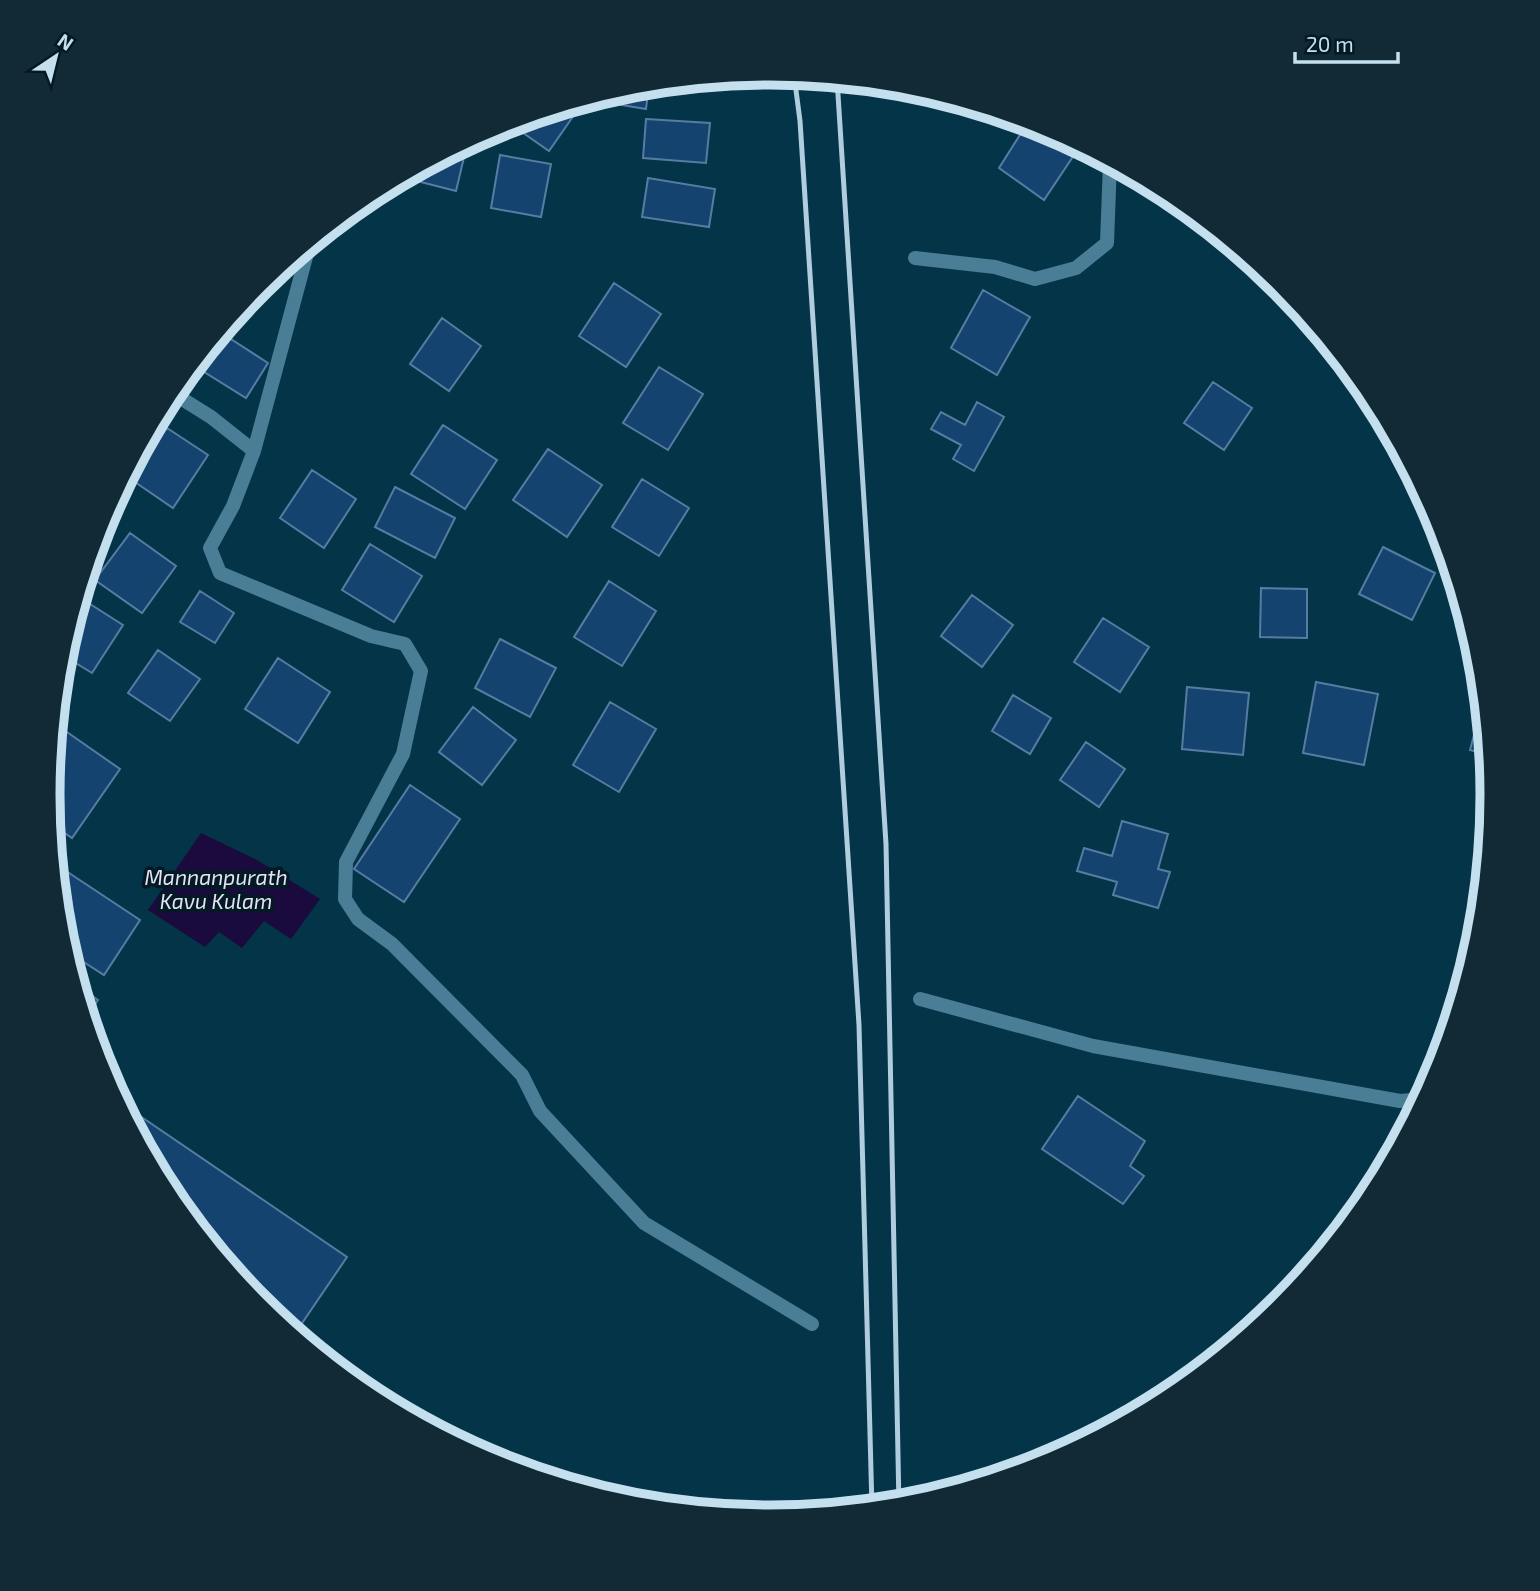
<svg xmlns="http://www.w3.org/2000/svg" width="1540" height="1591" viewBox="0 0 1540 1591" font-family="'Exo 2',sans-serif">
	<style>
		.water { fill: #1a0a3d }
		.building { fill: #144370; stroke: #577ca2; stroke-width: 2 }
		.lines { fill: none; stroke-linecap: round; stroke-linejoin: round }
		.street { stroke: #4a7e97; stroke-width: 14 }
		.rail { stroke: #afcddc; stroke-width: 5 }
		.labels { text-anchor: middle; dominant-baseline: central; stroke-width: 7; stroke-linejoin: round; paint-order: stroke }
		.water-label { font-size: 21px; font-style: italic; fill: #e4e2f4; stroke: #031a25 }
		.rim { fill: none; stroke: #c4e0ef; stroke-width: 9 }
	</style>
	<rect width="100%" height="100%" fill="#043447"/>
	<!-- water -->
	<path class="water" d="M201,833L257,860L320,899L291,939L264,921L242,948L219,932L205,947L148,910Z"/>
	<!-- building -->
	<path class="building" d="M649,85L646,109L592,100L629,87Z
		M563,107L574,115L549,151L509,123Z
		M646,119L710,123L706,163L643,158Z
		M1028,122L1047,128L1080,146L1044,200L999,168Z
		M452,150L465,153L456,191L405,178L406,174Z
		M500,155L551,164L541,217L491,208Z
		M648,178L715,189L709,227L642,217Z
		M614,283L661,314L626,367L579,336Z
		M983,290L1030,317L997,375L951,348Z
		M442,318L481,346L449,391L410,364Z
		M220,332L268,363L246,398L193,365Z
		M659,367L703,394L668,450L623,423Z
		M1213,382L1252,408L1224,450L1184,423Z
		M977,402L1004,417L974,471L953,459L961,445L931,429L941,412L965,425Z
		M443,425L497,460L465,509L411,474Z
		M167,428L208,455L173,508L132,480Z
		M548,449L602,485L567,537L513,500Z
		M312,470L356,499L324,548L280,518Z
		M642,479L689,508L659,556L612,527Z
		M395,487L455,518L435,558L375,527Z
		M130,533L176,566L142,613L95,580Z
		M370,544L422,576L394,622L342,590Z
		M1383,547L1435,573L1412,620L1359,594Z
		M609,581L656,611L622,666L574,637Z
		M1261,588L1307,589V638L1260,637Z
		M200,591L234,613L215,643L180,622Z
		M972,595L1013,625L982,667L941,636Z
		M79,597L123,625L92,673L61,654Z
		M1103,618L1149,647L1120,692L1074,662Z
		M500,639L556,668L530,717L475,688Z
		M158,650L200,679L170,721L128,693Z
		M278,658L330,692L298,743L245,709Z
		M1316,682L1378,694L1364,765L1303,753Z
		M1187,687L1249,693L1243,755L1182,749Z
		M1013,695L1051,718L1030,754L992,731Z
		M610,702L656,729L619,792L573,765Z
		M473,707L516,740L482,785L439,752Z
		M1480,712L1485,713L1489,755L1470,750Z
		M54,723L120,769L72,838L50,823L47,795Z
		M1086,742L1125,769L1099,807L1060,780Z
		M410,785L460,819L404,902L354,869Z
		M1122,821L1168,834L1158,869L1170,872L1158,908L1113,895L1117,882L1077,871L1084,848L1112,856Z
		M54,863L140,920L104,975L65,950Z
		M75,984L98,1000L86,1018Z
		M1078,1096L1145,1141L1130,1166L1144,1176L1123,1204L1042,1149Z
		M118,1101L347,1257L294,1335L259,1306L169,1197Z"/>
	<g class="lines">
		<!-- street -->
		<path class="street" d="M915,258L995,267L1035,279L1076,268L1107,243L1110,162
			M171,392L211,417L254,451L233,506L210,548L220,573L371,636L405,644L421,671L403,754L346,862L345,899L358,919L392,944L522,1075L540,1111L644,1223L812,1324
			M254,451L310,242
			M920,999L1093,1046L1400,1101L1423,1099"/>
		<!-- rail -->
		<path class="rail" d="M794,75L800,121L859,1025L872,1508
			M837,79L886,844L899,1506"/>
	</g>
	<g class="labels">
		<!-- water labels -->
		<g class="water-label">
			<text x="216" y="876">Mannanpurath<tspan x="216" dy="24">Kavu Kulam</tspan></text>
		</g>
	</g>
	<!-- crop -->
	<path d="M0 0H1540V1591H0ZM60 795a710 710 0 1 1 1420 0a710 710 0 1 1-1420 0Z" fill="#122a35" fill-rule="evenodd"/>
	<path class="rim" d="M60 795a710 710 0 1 1 1420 0a710 710 0 1 1-1420 0Z"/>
	<!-- north arrow -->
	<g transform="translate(56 56) rotate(35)" stroke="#031a25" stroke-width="5" paint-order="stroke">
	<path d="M0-5L12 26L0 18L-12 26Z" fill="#c4e0ef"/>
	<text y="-10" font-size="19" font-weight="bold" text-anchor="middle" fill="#c4e0ef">N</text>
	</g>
	<!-- scale -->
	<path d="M1295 52v10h103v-10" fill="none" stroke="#c4e0ef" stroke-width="3.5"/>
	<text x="1306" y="52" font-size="21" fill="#c4e0ef" stroke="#031a25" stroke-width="5" paint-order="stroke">20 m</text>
</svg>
